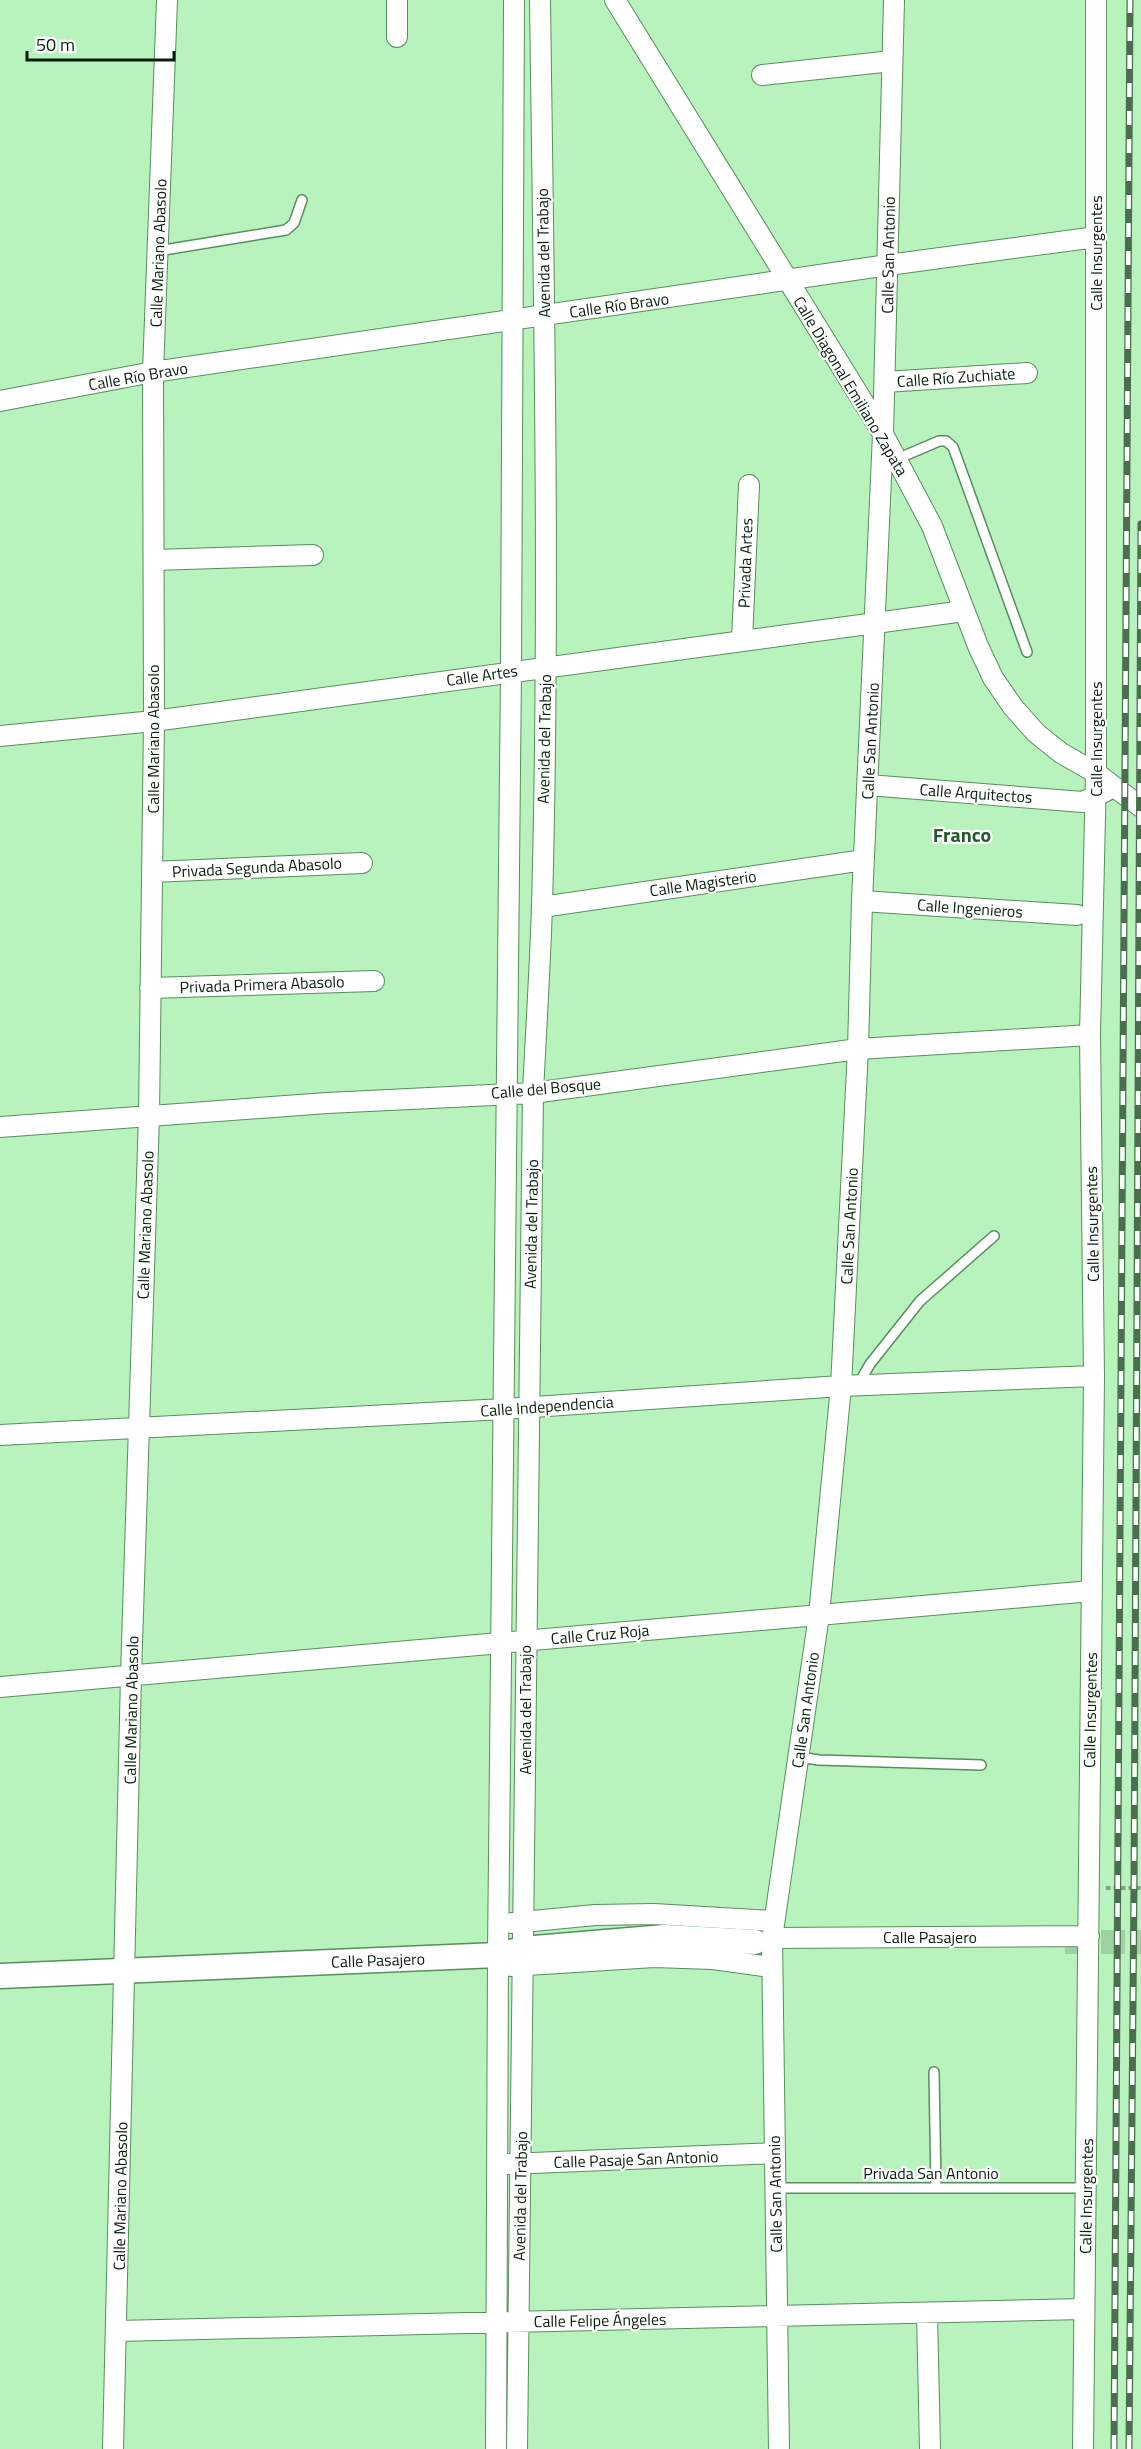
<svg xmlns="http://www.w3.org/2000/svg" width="1141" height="2449" viewBox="0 0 1141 2449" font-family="'Titillium Web',sans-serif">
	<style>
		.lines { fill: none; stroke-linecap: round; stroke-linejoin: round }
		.tertiary-tunnel { stroke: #9ed2a2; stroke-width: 24; stroke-dasharray: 24 12; stroke-linecap: butt }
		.service-casing { stroke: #578e5d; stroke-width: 12 }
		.minor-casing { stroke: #578e5d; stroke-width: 22 }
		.tertiary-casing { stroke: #578e5d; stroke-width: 27 }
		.path { stroke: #79a67d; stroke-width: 4; stroke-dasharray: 4.5 3; stroke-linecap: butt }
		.service { stroke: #fff; stroke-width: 9 }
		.minor { stroke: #fff; stroke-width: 20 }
		.tertiary { stroke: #fff; stroke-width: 24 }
		.rail-casing { stroke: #4a6e4e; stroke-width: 7 }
		.rail { stroke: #fff; stroke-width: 4.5; stroke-dasharray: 14; stroke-linecap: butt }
		.labels { text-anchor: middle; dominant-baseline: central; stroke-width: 4.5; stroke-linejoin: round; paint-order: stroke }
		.street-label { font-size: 16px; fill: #081e0b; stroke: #fff }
		.quarter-label { font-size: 20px; font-weight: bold; fill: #23592c; stroke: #fff }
	</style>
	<rect width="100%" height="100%" fill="#b8f2bd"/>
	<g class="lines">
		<!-- tertiary-tunnel -->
		<path class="tertiary-tunnel" d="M1065,1942H1141"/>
		<!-- service casing -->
		<g class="service-casing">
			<path id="service" d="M158,251L286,230L294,223L302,200
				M897,459L939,441H946L953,447L1027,652
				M858,1385L870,1364L920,1301L994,1236
				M799,1757L819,1760L981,1765
				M934,2072L936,2188
				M775,2188H1086"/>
		</g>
		<!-- minor casing -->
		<g class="minor-casing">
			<path id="minor" d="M397,0V37
				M615,0L883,434L932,526L978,646L993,678L1013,707L1036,733L1061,753L1096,773L1141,807
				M762,75L892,61
				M885,382L1027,373
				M0,401L153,372L888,265L1096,237
				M154,560L313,555
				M742,640L749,485
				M0,736L154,721L964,611
				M868,785L1083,802L1106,791
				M152,872L362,863
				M862,901L1077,915
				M542,907L864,860
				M150,988L374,981
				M0,1127L327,1103L533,1093L858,1049L1090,1035
				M0,1435L504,1409L841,1386L1094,1376
				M0,1687L1091,1591
				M512,1923L595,1915L654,1914L773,1921
				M772,1938L1089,1936
				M511,1966L654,1957L713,1959L771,1967
				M508,2164L775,2153
				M927,2313L930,2449
				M117,2331L1084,2309
				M113,2449L131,1675L149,1115L154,721L153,372L167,0
				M496,2449L498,1955L511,671L514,0
				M517,2449L533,1093C536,1030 540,968 542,906C550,604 544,302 540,0
				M779,2449L772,1938L819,1615L841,1386L858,1049L862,901L883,434L894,0
				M1083,2449L1094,1376L1090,1035L1096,773V0"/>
		</g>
		<!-- tertiary casing -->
		<g class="tertiary-casing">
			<path id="tertiary" d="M0,1976L498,1955L523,1949L665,1937L755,1942"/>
		</g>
		<!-- path -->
		<path class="path" d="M1106,1888H1141"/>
		<!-- service -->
		<use href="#service" class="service"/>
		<!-- minor -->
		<use href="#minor" class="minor"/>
		<!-- tertiary -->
		<use href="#tertiary" class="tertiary"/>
		<!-- rail casing -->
		<g class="rail-casing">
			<path id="rail" d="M1114,2449L1130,0
				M1129,2449L1134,1888L1141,524"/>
		</g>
		<!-- rail -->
		<use href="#rail" class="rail"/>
	</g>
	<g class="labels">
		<!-- street labels -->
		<g class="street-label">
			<text transform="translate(158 253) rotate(-88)">Calle Mariano Abasolo</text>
			<text transform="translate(543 253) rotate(-91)">Avenida del Trabajo</text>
			<text transform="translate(1096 253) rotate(-90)">Calle Insurgentes</text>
			<text transform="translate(888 255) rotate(-89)">Calle San Antonio</text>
			<text transform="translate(619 305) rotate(-8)">Calle Río Bravo</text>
			<text transform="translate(138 376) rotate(-10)">Calle Río Bravo</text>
			<text transform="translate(956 377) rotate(-4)">Calle Río Zuchiate</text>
			<text transform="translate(851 386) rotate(59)">Calle Diagonal Emiliano Zapata</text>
			<text transform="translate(745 563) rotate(-88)">Privada Artes</text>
			<text transform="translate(482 675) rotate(-8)">Calle Artes</text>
			<text transform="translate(153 739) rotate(-90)">Calle Mariano Abasolo</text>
			<text transform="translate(544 739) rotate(-89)">Avenida del Trabajo</text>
			<text transform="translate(1096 739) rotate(-90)">Calle Insurgentes</text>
			<text transform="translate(870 741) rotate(-87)">Calle San Antonio</text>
			<text transform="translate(976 793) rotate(4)">Calle Arquitectos</text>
			<text transform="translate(257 867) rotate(-3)">Privada Segunda Abasolo</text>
			<text transform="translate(703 883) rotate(-8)">Calle Magisterio</text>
			<text transform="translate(970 908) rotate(4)">Calle Ingenieros</text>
			<text transform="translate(262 984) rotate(-2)">Privada Primera Abasolo</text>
			<text transform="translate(546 1088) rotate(-5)">Calle del Bosque</text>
			<text transform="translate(531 1224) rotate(-89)">Avenida del Trabajo</text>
			<text transform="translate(1092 1224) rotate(-91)">Calle Insurgentes</text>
			<text transform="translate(145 1225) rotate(-88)">Calle Mariano Abasolo</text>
			<text transform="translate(849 1226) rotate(-87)">Calle San Antonio</text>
			<text transform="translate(547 1406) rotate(-4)">Calle Independencia</text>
			<text transform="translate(600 1634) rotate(-5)">Calle Cruz Roja</text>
			<text transform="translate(131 1710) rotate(-89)">Calle Mariano Abasolo</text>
			<text transform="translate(525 1710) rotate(-90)">Avenida del Trabajo</text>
			<text transform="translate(805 1710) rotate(-82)">Calle San Antonio</text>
			<text transform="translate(1090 1710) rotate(-89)">Calle Insurgentes</text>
			<text x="930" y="1937">Calle Pasajero</text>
			<text transform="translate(378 1960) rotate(-2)">Calle Pasajero</text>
			<text transform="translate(636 2159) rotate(-2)">Calle Pasaje San Antonio</text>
			<text x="931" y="2173">Privada San Antonio</text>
			<text transform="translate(775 2194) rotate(-91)">Calle San Antonio</text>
			<text transform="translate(120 2196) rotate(-89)">Calle Mariano Abasolo</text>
			<text transform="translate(520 2196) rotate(-89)">Avenida del Trabajo</text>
			<text transform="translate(1086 2196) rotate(-89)">Calle Insurgentes</text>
			<text transform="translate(600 2320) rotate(-1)">Calle Felipe Ángeles</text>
		</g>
		<!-- quarter labels -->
		<g class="quarter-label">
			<text x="962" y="834">Franco</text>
		</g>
	</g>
	<!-- scale -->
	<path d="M27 51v9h147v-9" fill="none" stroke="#081e0b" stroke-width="3"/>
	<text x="36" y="51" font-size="18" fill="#081e0b" stroke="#ffffff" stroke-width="4.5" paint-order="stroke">50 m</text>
</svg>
